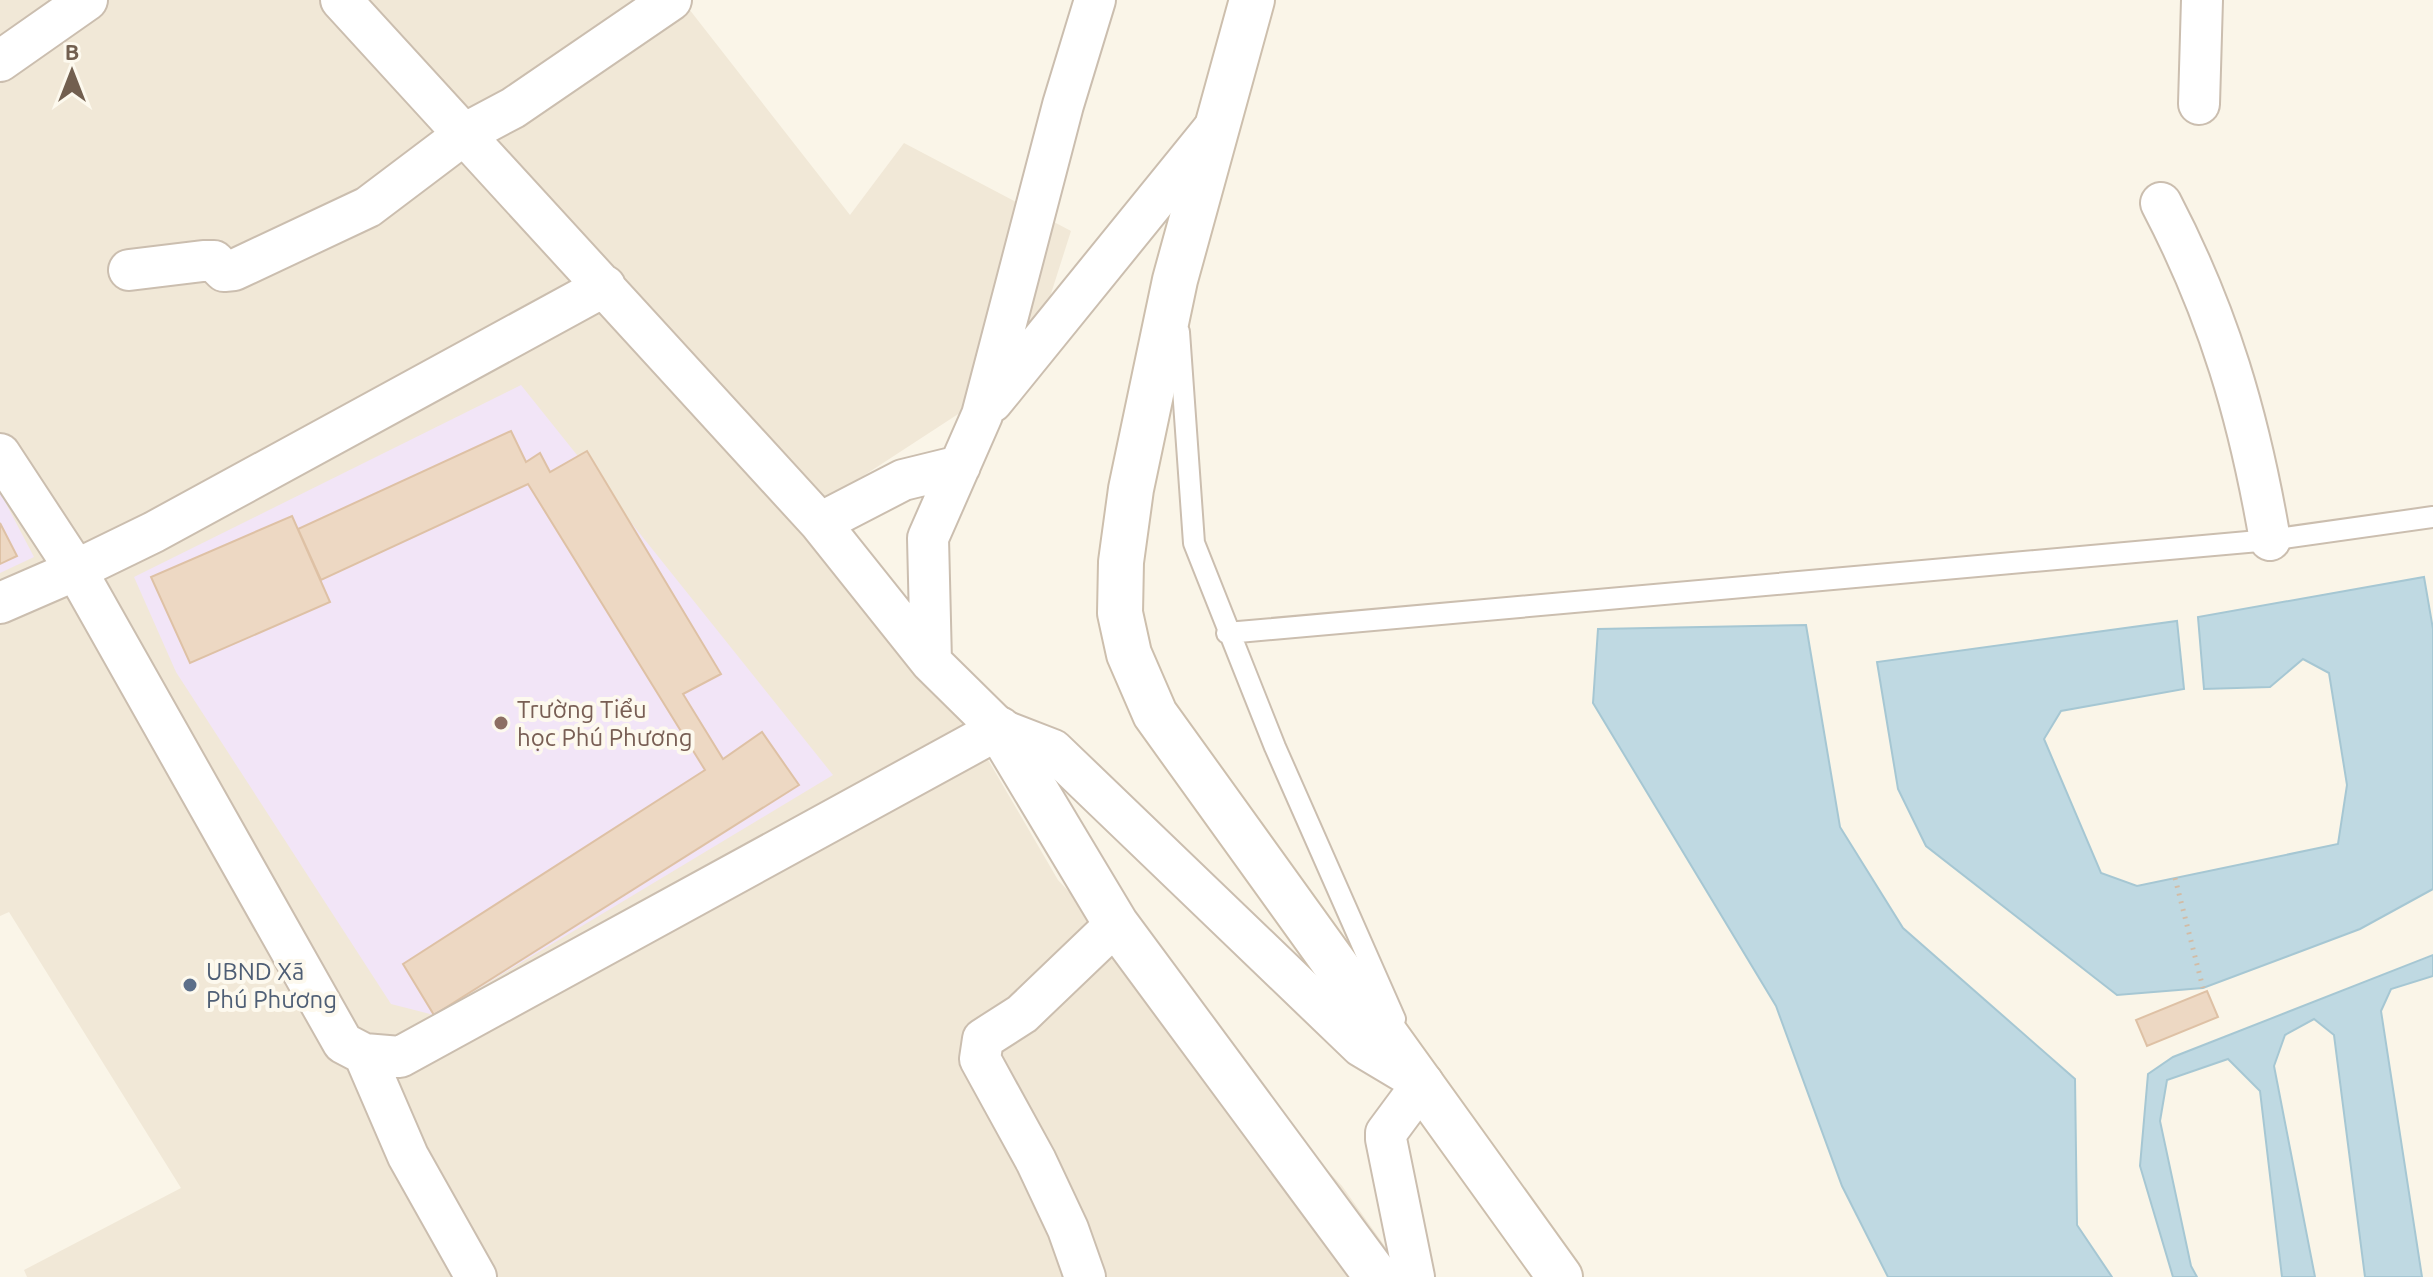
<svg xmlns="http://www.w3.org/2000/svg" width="2433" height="1277" viewBox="0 0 2433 1277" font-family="Ubuntu,sans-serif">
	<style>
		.residential { fill: #f1e8d7 }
		.education { fill: #f2e5f7 }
		.water { fill: #bfd9e2; stroke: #a6c7d3; stroke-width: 2 }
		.building { fill: #edd8c3; stroke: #dec1a5; stroke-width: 2 }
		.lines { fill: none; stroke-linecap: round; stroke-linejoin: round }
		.service-casing { stroke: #cbbeaf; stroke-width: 24 }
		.minor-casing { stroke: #cbbeaf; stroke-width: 44 }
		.tertiary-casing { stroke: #cbbeaf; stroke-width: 48 }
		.secondary-casing { stroke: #cdbfad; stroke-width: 48 }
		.path { stroke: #d2bca6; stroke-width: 5; stroke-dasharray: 2 6; stroke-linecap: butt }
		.service { stroke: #fff; stroke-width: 20 }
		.minor { stroke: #fff; stroke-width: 40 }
		.tertiary { stroke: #fff; stroke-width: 44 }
		.secondary { stroke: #fff; stroke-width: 44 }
		.education-dot { fill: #8d6e63; stroke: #fdf9ee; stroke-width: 3 }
		.service-dot { fill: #5c6f8a; stroke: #fdf9ee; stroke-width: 3 }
		.labels { text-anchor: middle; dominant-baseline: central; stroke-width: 8; stroke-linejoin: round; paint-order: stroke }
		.education-label { font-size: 24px; fill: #785e54; stroke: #fdf9ee; text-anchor: start }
		.service-label { font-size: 24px; fill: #4e5e75; stroke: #fdf9ee; text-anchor: start }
	</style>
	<rect width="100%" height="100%" fill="#faf5e8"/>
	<!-- residential -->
	<path class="residential" d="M0,0H682L850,215L904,143L1071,231L1027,369L834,495L1058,880L1342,1186L1407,1277H27L24,1270L181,1188L9,912L0,916Z"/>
	<!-- education -->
	<path class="education" d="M521,385L833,775L434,1015L391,1004L176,672L134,577Z
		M0,492L34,557L0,573Z"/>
	<!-- water -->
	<path class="water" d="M2424,577L2433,629V889L2360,929L2203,988L2117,995L1926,846L1898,789L1877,662L2177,621L2184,689L2061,711L2044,739L2101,873L2137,886L2338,844L2347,785L2329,673L2303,659L2270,687L2204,689L2198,617Z
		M1806,625L1840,827L1903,928L2075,1079L2077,1225L2112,1277H1888L1842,1186L1776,1006L1593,703L1598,629Z
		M2433,955V976L2391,989L2381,1011L2422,1277H2365L2334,1035L2314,1019L2285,1035L2274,1066L2315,1277H2282L2260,1091L2228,1059L2167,1080L2160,1121L2191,1266L2197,1277H2173L2140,1166L2148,1074L2173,1057Z"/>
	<!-- building -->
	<path class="building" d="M511,431L526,462L540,453L550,472L587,451L721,674L683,694L723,759L762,732L799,785L434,1015L403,964L705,770L528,484L321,580L298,529Z
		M292,516L330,602L190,663L151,577Z
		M0,523L17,556L0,564Z
		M2207,991L2218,1017L2147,1046L2136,1020Z"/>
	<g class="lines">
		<!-- service casing -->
		<g class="service-casing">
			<path id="service" d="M1179,332L1194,543L1275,747L1395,1019
				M1227,633L2270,540L2433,517"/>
		</g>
		<!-- minor casing -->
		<g class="minor-casing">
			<path id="minor" d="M341,0L820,523L931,662L999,729L1053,750L1361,1046L1423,1083L1386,1133V1139L1414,1277
				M0,61L87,0
				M2199,104L2202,0
				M2161,203C2219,314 2249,417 2270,540
				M129,270L203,261H214L224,271L234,270L368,207L466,133L513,108L671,0
				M605,286L154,532L76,570L343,1043L364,1054L400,1057L999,729
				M992,402L1219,122
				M0,454L76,570L0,603
				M820,523L903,480L960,466
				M931,662L928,538L982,415L1063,105L1095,0
				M364,1054L408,1156L476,1277
				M1085,1277L1068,1229L1036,1161L980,1059L983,1039L1022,1014L1116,924"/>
		</g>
		<!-- tertiary casing -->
		<g class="tertiary-casing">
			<path id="tertiary" d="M999,729L1116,924L1377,1277"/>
		</g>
		<!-- secondary casing -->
		<g class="secondary-casing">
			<path id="secondary" d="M1252,0L1175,280L1131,489L1121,562L1120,613L1129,654L1155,714L1560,1277"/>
		</g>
		<!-- path -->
		<path class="path" d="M2175,878L2203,988"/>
		<!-- service -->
		<use href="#service" class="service"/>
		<!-- minor -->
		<use href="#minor" class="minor"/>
		<!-- tertiary -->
		<use href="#tertiary" class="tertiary"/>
		<!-- secondary -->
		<use href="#secondary" class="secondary"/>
	</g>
	<!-- markers -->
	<circle class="education-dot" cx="501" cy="723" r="8"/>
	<circle class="service-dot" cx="190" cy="985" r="8"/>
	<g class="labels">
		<!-- education labels -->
		<g class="education-label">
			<text x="517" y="709">Trường Tiểu<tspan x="517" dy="28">học Phú Phương</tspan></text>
		</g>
		<!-- service labels -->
		<g class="service-label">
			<text x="206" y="971">UBND Xã<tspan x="206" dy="28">Phú Phương</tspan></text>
		</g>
	</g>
	<!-- north arrow -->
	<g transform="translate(72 72)" stroke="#fdf9ee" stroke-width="6" paint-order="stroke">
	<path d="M0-6L14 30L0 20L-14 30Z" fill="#725f4f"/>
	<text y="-12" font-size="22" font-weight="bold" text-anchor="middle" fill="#725f4f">B</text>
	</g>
</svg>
